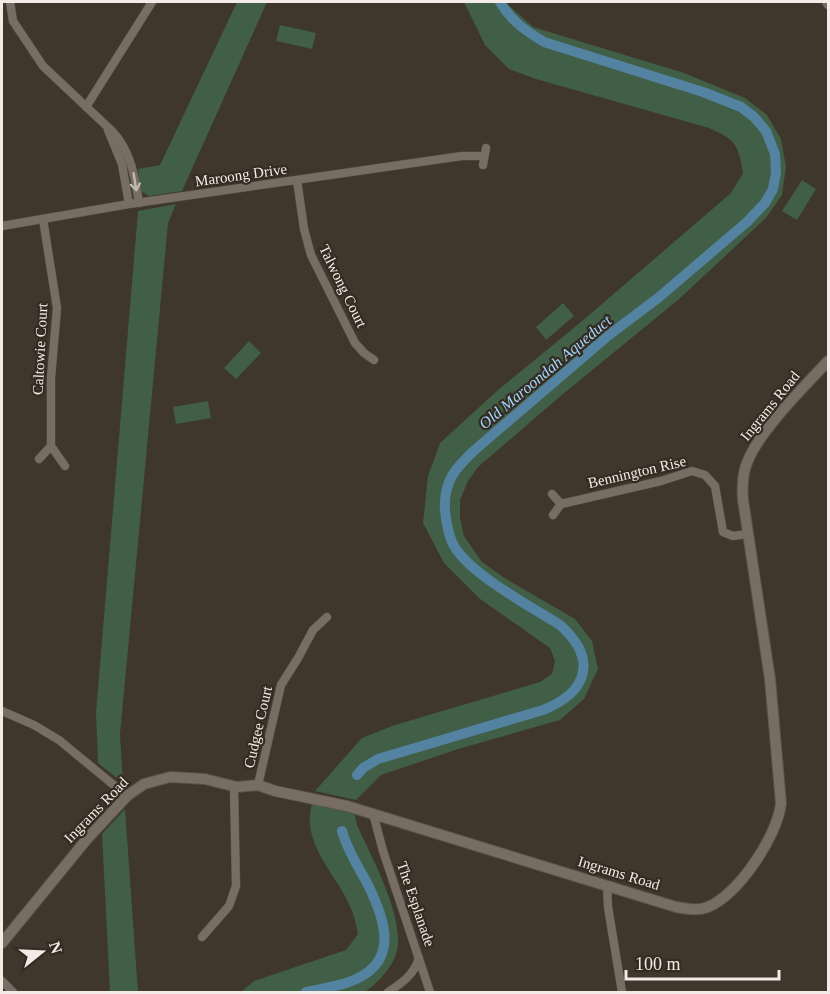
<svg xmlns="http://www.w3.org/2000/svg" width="830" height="994" viewBox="0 0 830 994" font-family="Georgia,serif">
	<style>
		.green { fill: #415e46 }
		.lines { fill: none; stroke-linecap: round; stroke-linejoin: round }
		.canal { stroke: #5483a2; stroke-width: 10 }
		.minor-casing { stroke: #5b534b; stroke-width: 9 }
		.tertiary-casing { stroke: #5b534b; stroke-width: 12 }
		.minor { stroke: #786d62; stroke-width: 8 }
		.tertiary { stroke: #786d62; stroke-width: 10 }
		.oneway { stroke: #c2b9b1 }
		.labels { text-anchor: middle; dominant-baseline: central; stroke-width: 4.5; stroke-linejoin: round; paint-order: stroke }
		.street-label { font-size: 15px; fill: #f3ece6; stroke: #352b22 }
		.water-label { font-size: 16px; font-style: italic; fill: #9fd9ff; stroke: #352b22 }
	</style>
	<rect width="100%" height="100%" fill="#3f362c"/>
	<!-- green -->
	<path class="green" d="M237,2H267L182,191L149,196L141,191L138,169L160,165Z
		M464,2H505L533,27L684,73L745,98L767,115L781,139L786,167L782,195L766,218L678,300L563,394L478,467L468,481L460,500V518L464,536L482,562L506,579L575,619L592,641L598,669L584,699L560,720L455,750L381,775L356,800L315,791L362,738L395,725L540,682L552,674L555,661L550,648L480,599L444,563L423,523L428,476L440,443L498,390L581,322L731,193L743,173C738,144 736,140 709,128L536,79L509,69L485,45Z
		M280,25L316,33L312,49L276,41Z
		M802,180L816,189L797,220L782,211Z
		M176,204L168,223L120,734L123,783L98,763L96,712L138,211Z
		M563,303L574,316L546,340L536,327Z
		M249,341L261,353L236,379L224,368Z
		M208,401L211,418L176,424L173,407Z
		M312,804L354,812L357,825C371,857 409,923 395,957C389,971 377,983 365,992H241L254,981L346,950L358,934C356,926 355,918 352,911C339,876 300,845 312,804Z
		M125,809L138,992H110L102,834Z"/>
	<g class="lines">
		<!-- canal -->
		<path class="canal" d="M357,775L363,768L378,759L543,710C588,692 598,659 560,625C532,607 465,572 452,542C448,532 446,521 445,511C443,481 456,467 477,448L609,335L658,298L747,222L765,203L773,189L776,173L775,154L766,131L754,117L741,107L703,92L544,42C526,31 511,21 500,2
			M306,992C319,989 333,987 346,983C402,965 386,920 366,881C357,865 347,849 342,831"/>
		<!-- minor casing -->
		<g class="minor-casing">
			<path id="minor" d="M10,2L13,21L43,66L113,132C131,152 135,177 139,203
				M826,2L828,5
				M86,107L152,2
				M108,130L122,164L129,204
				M483,165L486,148
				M297,180L304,229L311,255L355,343L364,353L374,360
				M43,219L57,308L51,378V446
				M2,226L129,204L462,156H484
				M39,459L51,446L65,466
				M552,494L561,504L553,515
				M561,504L661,481L692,471L705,475L715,486L723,532L733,536L747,534
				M2,711L34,725L59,740L127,796
				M258,785L281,685L298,658L313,630L327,617
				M373,813L383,851L430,992
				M607,885L608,907L622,992
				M202,937L229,906L236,886L234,786
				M2,981L13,992
				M388,992C402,983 414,975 419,958"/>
		</g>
		<!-- tertiary casing -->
		<g class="tertiary-casing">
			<path id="tertiary" d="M2,943L87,839L127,796L144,784L170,777L205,779L237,787L258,785L275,791L347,806L676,907C687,909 698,911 708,907C739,894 778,835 781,803L770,679L743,500C742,487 742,475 747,463C758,432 805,386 828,361"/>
		</g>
		<!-- minor -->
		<use href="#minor" class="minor"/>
		<!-- tertiary -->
		<use href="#tertiary" class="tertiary"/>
	</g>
	<!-- one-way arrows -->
	<defs><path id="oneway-shaft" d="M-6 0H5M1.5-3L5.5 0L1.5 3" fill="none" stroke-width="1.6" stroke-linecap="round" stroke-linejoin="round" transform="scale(1.5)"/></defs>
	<use class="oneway" href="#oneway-shaft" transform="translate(135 182) rotate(81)"/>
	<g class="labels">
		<!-- street labels -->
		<g class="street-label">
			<text transform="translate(241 175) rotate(-8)">Maroong Drive</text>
			<text transform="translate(343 286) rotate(64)">Talwong Court</text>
			<text transform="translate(40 349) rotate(-87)">Caltowie Court</text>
			<text transform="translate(770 406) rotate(-51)">Ingrams Road</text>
			<text transform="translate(637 472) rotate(-13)">Bennington Rise</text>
			<text transform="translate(258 727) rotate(-77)">Cudgee Court</text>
			<text transform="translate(96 810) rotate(-46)">Ingrams Road</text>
			<text transform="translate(619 873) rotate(17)">Ingrams Road</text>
			<text transform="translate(416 904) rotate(71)">The Esplanade</text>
		</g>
		<!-- water labels -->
		<g class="water-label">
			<text transform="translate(545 372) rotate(-40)">Old Maroondah Aqueduct</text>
		</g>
	</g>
	<!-- border -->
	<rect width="830" height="994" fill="none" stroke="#f3ece6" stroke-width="6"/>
	<!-- north arrow -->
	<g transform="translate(42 952) rotate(72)" stroke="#352b22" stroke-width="4.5" paint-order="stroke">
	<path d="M0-4.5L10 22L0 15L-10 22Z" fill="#f3ece6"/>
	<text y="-9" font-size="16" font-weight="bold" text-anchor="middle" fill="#f3ece6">N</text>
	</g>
	<!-- scale -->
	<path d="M626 970v9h153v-9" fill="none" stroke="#f3ece6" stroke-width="3"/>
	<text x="635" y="970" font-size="18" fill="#f3ece6" stroke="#352b22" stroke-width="4.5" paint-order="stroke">100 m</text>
</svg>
